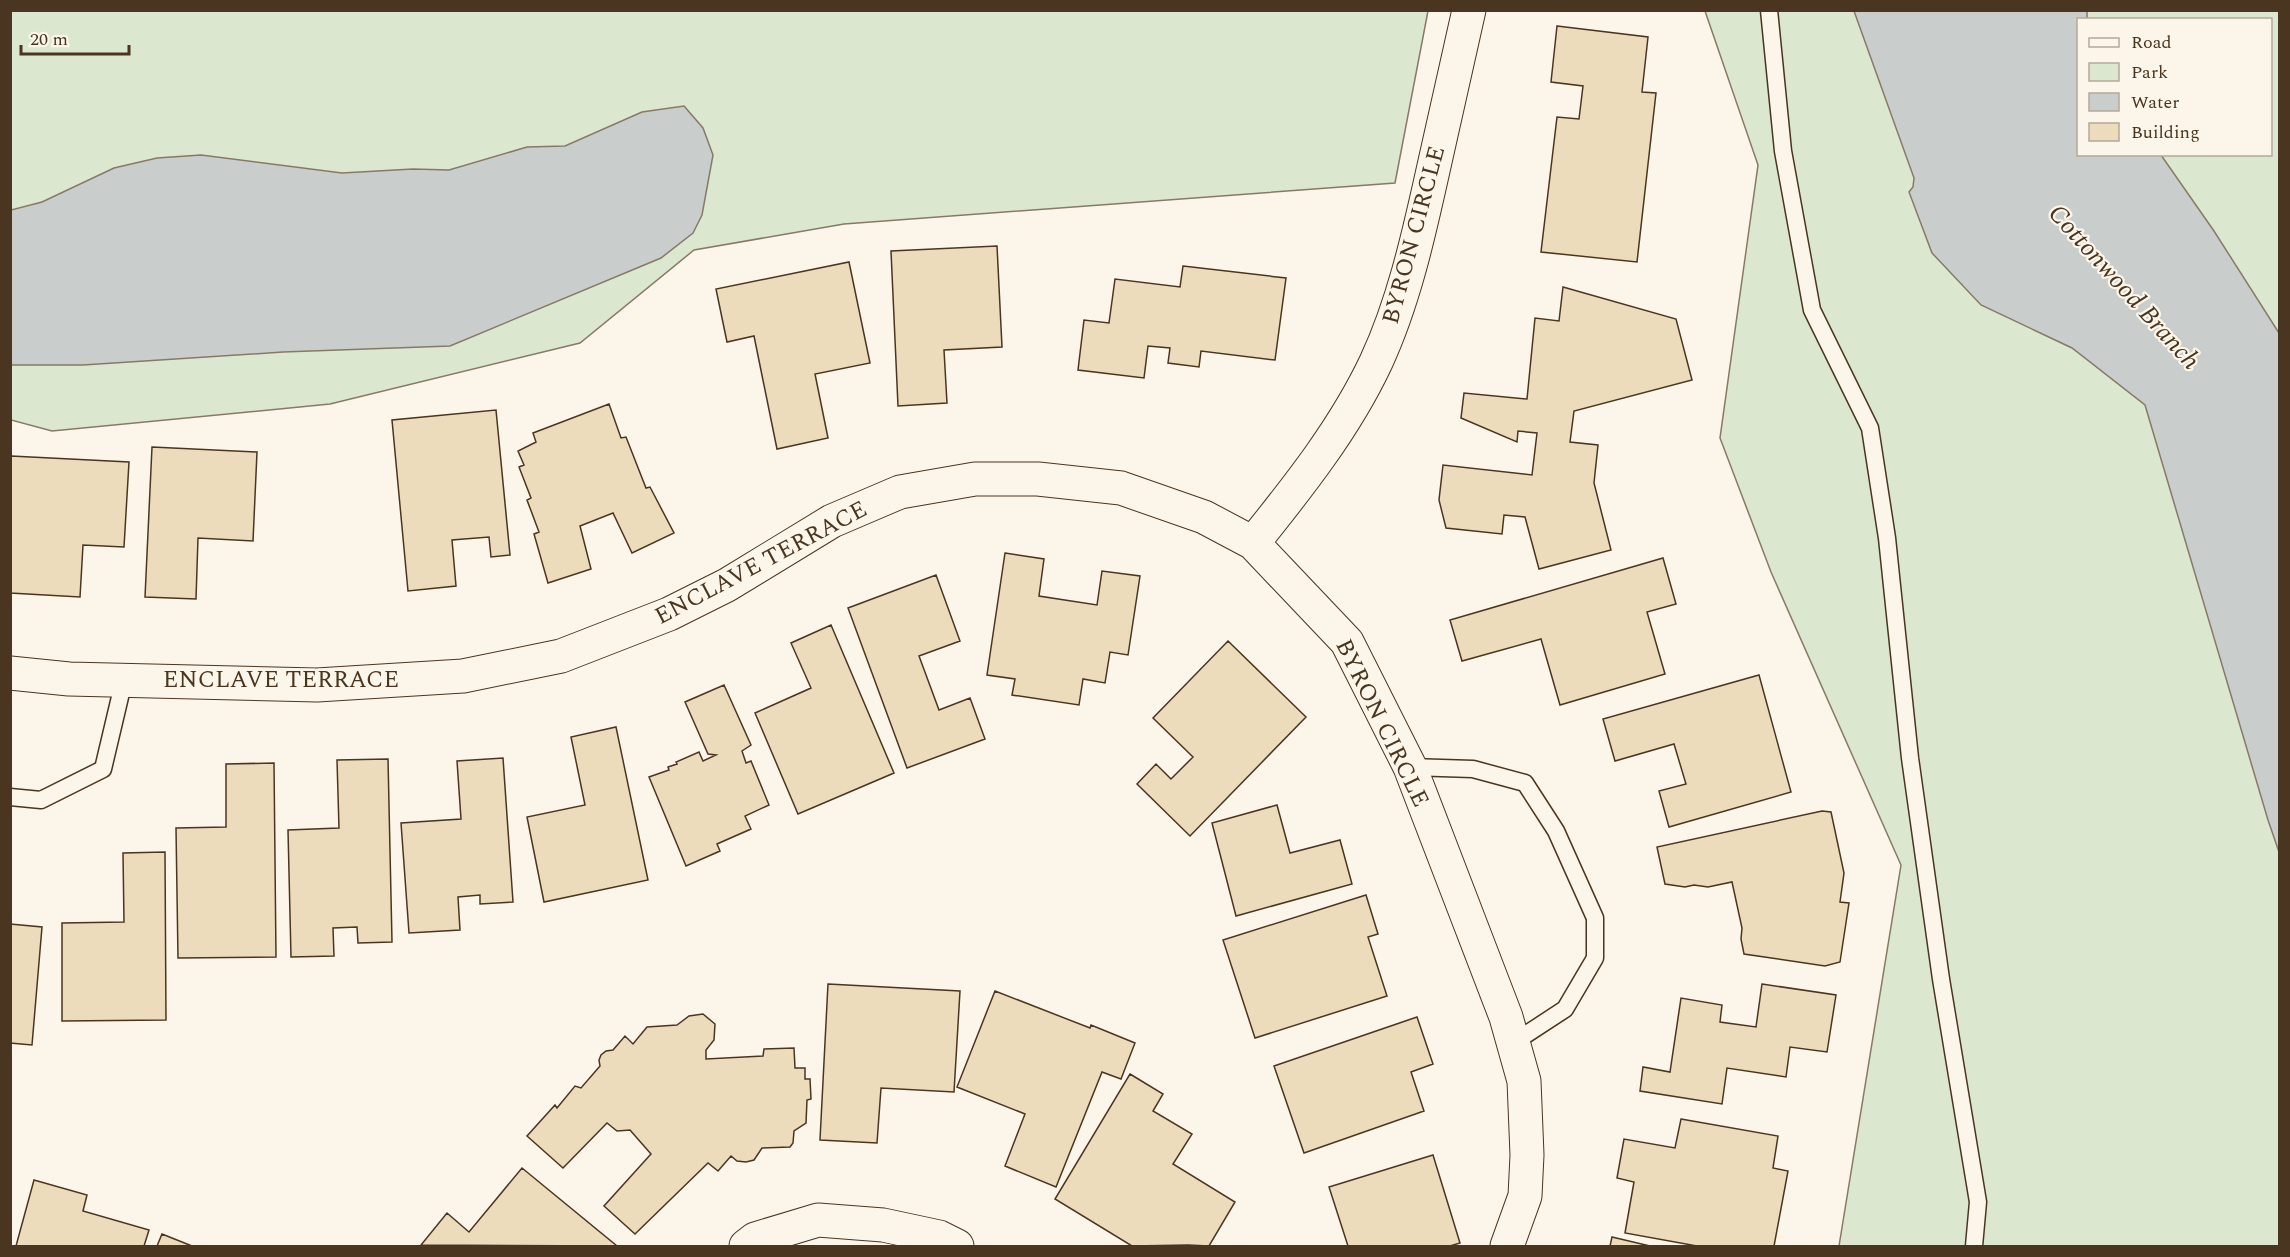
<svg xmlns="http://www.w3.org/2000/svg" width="2290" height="1257" viewBox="0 0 2290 1257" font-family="Spectral,serif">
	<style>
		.green { fill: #dce7d0; stroke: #887966; stroke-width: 1.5; fill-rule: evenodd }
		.water { fill: #c9cecd; stroke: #887966; stroke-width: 1.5 }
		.building { fill: #ecdcbc; stroke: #4a3520; stroke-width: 1.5 }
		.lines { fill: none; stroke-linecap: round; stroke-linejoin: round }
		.lane-casing { stroke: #4a3520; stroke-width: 19 }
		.street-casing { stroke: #4a3520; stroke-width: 35 }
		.lane { stroke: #fbf6e9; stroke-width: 16 }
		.street { stroke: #fbf6e9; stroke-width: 33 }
		.labels { text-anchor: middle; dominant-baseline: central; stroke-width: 4.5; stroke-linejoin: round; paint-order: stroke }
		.street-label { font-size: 24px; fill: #4a3520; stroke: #fbf6e9 }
		.water-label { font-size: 26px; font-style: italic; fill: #4a3520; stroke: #fbf6e9 }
	</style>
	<rect width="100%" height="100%" fill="#fbf6e9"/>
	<!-- green -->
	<path class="green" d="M10,11H1428L1395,183L844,224L694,250L580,343L330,404L52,431L11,420Z
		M1705,11H2279V1246H1839L1901,865L1771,572L1720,438L1758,165ZM2078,20H2270V154H2078Z"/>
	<!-- water -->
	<path class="water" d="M1854,11H2087V19L2078,20V154L2161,155L2214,231L2279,333V852L2268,820L2145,405L2072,348L1981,305L1932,253L1909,192L1913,187L1914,178Z
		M684,106L703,128L713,155L702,215L693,233L661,258L450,346L283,352L83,365H11V210L42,202L114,168L157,158L201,155L342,173L413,169L449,170L527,147L565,146L642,112Z"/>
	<!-- building -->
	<path class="building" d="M1557,26L1648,37L1642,92L1656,93L1637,262L1541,252L1557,117L1579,119L1583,86L1551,82Z
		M997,246L1002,347L944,350L947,403L898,406L891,251Z
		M849,262L870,363L815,374L828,438L777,449L754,336L727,342L716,289Z
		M1183,266L1286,278L1275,360L1201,351L1199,367L1168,363L1170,348L1148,346L1144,378L1078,370L1084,320L1109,323L1115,279L1180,287Z
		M1563,287L1676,319L1692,380L1574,411L1570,442L1598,445L1594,483L1611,550L1539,569L1525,517L1504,515L1502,534L1446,528L1439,500L1443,465L1532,475L1537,433L1518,431L1517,442L1461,418L1464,393L1527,399L1535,318L1559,321Z
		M609,404L621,438L626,437L646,488L650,487L674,533L632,553L613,513L580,526L591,569L548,583L534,534L539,532L527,500L531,498L519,467L524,465L518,451L536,442L533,433Z
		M496,410L510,555L491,557L489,537L452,540L456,586L408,591L392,420Z
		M152,447L257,452L253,541L198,538L196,599L145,597Z
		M11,456L129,462L124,547L83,545L80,597L10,593Z
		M1005,553L1044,559L1039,596L1097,605L1102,571L1140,576L1128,655L1110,652L1105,683L1083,679L1079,705L1012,695L1015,679L987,675Z
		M1663,558L1676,604L1647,612L1665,674L1560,705L1541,639L1462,661L1450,620Z
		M936,575L960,641L919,656L939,710L970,698L985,739L907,768L848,608Z
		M831,625L894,773L798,814L755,713L811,688L791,643Z
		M1228,641L1306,717L1190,836L1137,784L1156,764L1171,779L1193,757L1153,718Z
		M1759,675L1791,792L1669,827L1659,791L1686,784L1674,744L1615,761L1603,719Z
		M724,685L751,745L742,751L746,763L751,761L769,805L745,816L751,829L717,844L720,851L686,866L649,777L669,770L668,767L677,764L676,762L699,752L703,761L716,755L708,754L685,702Z
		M616,727L648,880L544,902L527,817L585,805L571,737Z
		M503,758L513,902L480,904V895L458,897L460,930L409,933L401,823L461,819L457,761Z
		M388,759L392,942L358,943L357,927L333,928L334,956L291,957L288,830L339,828L337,760Z
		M274,763L276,957L178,958L176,828L226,827V764Z
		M1277,805L1290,853L1340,840L1352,884L1236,916L1212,823Z
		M1822,811L1831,812L1844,873L1840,902L1849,903L1840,962L1825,966L1744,954L1741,939L1742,928L1732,882L1708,887L1694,885L1685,887L1665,884L1657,847Z
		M165,852L166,1020L62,1021V923L124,922L123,853Z
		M1366,895L1378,934L1368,937L1387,996L1255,1038L1223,940Z
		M10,924L42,927L32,1045L10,1043Z
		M828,984L960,991L954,1092L881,1088L877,1143L820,1140Z
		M1762,984L1836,995L1827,1052L1790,1047L1786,1077L1727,1068L1722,1104L1640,1091L1643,1067L1670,1072L1681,998L1722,1005L1720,1022L1756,1027Z
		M995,991L1090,1028L1091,1025L1135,1043L1121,1079L1102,1072L1056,1187L1005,1166L1025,1114L957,1087Z
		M703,1014L715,1024L714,1040L706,1050V1059L763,1056L764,1049L794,1048L795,1068H805V1079H810L811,1099L807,1100L806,1123L794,1131L793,1143L790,1147L762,1148L754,1160L746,1162L737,1161L731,1156L718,1171L708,1163L635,1234L604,1206L651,1154L630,1130L617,1131L607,1123L563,1168L527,1136L555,1105L557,1108L575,1086L581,1088L600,1066L599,1060L601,1055L606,1051L613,1050L625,1036L633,1044L647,1027L677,1025L689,1016Z
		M1417,1017L1433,1064L1411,1072L1424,1111L1304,1153L1274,1066Z
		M1130,1074L1163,1094L1153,1111L1192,1134L1173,1164L1235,1202L1209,1246L1188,1245L1132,1246L1055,1199Z
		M1681,1119L1778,1136L1773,1168L1788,1171L1774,1246H1776H1697L1625,1233L1634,1182L1617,1178L1624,1139L1675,1148Z
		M1433,1155L1460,1243L1450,1246H1348L1329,1187Z
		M522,1168L617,1246L421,1245L447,1213L469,1232Z
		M34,1180L87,1195L83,1211L149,1230L144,1246H16Z
		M162,1234L192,1246H157Z
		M1612,1237L1650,1246H1610Z"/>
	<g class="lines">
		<!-- lane casing -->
		<g class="lane-casing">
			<path id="lane" d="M1769,10L1783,151L1812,310L1870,428L1887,538L1910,758L1941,979L1978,1202L1974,1246
				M1410,767L1473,769L1525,783L1556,831L1595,918V958L1565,1009L1513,1043
				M10,797L41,800L103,769L124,680"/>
		</g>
		<!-- street casing -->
		<g class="street-casing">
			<path id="street" d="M1253,543C1298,487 1345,428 1376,362C1403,304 1418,238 1432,175C1444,120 1457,65 1469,10
				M10,673L69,679L317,685L463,676L561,656L669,614L727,585L832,521L900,492L975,479H1038L1121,488L1204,517L1253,543L1347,642L1410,767L1506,1017L1524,1081L1527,1155L1525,1196L1507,1246
				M746,1246L755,1239L818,1220L883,1225L939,1237L957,1246"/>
		</g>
		<!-- lane -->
		<use href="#lane" class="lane"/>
		<!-- street -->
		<use href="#street" class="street"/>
	</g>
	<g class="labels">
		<!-- street labels -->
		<g class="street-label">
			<text transform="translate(1414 235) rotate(-75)">BYRON CIRCLE</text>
			<text transform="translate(761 563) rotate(-28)">ENCLAVE TERRACE</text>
			<text x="281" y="680">ENCLAVE TERRACE</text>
			<text transform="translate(1382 723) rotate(64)">BYRON CIRCLE</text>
		</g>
		<!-- water labels -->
		<g class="water-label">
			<text transform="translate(2124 287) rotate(48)">Cottonwood Branch</text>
		</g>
	</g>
	<!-- border -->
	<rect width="2290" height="1257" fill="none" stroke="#4a3520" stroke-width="24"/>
	<!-- legend -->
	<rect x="2077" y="18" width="195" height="138" fill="#fbf6e9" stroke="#b4a999" stroke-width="1.5"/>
	<rect x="2089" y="38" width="30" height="9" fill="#fbf6e9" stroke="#b4a999" stroke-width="1.5"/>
	<text x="2131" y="48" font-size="18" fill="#4a3520">Road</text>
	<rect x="2089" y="63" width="30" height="18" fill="#dce7d0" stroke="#b4a999" stroke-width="1.5"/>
	<text x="2131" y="78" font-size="18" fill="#4a3520">Park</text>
	<rect x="2089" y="93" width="30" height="18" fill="#c9cecd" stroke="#b4a999" stroke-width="1.5"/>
	<text x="2131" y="108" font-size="18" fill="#4a3520">Water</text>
	<rect x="2089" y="123" width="30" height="18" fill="#ecdcbc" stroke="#b4a999" stroke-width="1.5"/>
	<text x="2131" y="138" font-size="18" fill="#4a3520">Building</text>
	<!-- scale -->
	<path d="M21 45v9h108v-9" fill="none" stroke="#4a3520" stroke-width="3"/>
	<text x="30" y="45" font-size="18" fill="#4a3520" stroke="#fbf6e9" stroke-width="4.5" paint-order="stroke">20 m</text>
</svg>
